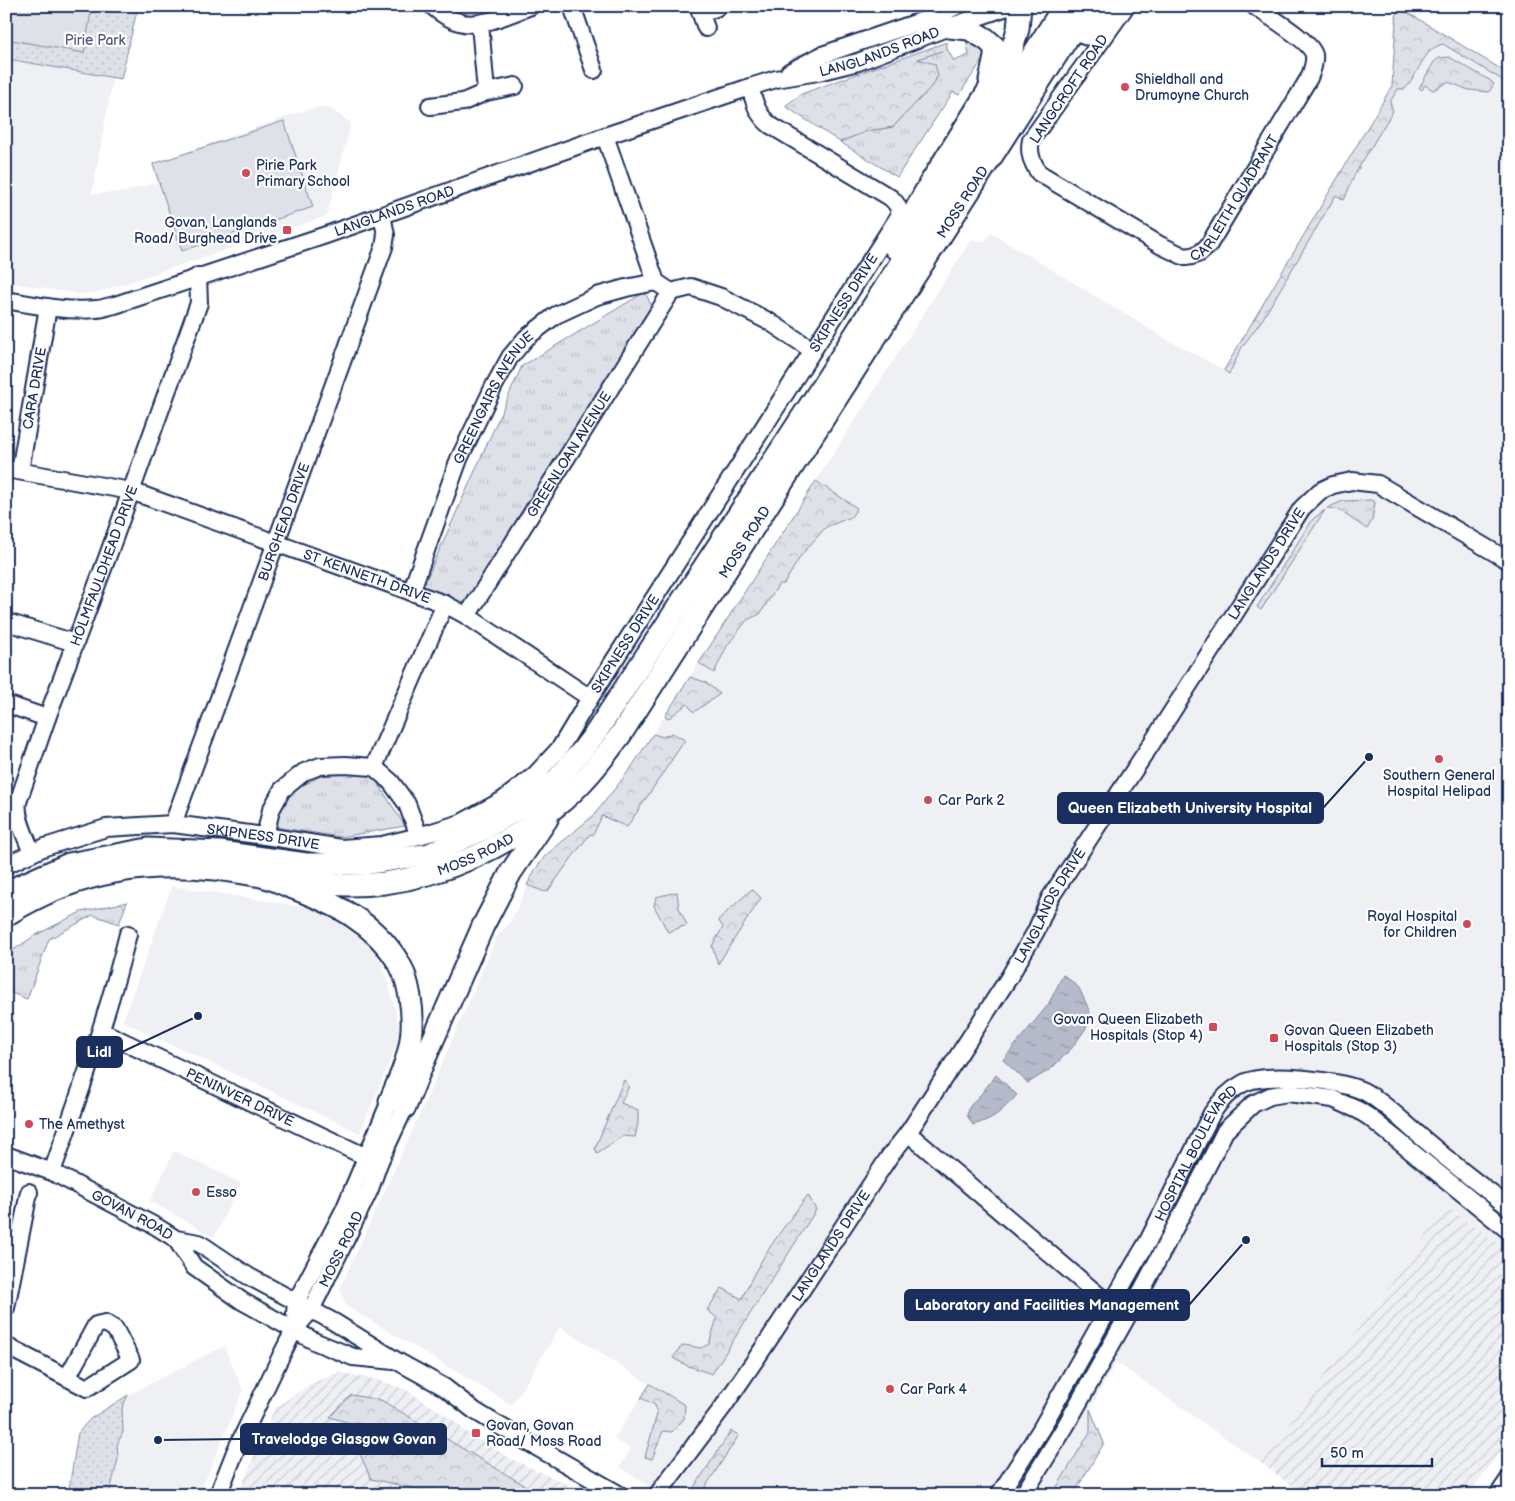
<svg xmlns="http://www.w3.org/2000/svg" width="1515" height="1501" viewBox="0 0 1515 1501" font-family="'Balsamiq Sans',sans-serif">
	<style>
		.built { fill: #eff0f4 }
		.industrial { fill: url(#industrial-furrows) }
		.grass { fill: url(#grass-tufts); stroke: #7c88a2 }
		.forest { fill: url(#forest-crowns); stroke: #7c88a2 }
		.park { fill: url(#park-dots); stroke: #7c88a2 }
		.garden { fill: #dee1e7; stroke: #7c88a2 }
		.water { fill: url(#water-ripples); stroke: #77839f }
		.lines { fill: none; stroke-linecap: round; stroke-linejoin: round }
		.minor-casing { stroke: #1b2f5e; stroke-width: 20 }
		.major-casing { stroke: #1b2f5e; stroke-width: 25 }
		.minor { stroke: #fff; stroke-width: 16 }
		.major { stroke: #fff; stroke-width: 21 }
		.poi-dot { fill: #d1495b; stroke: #fff; stroke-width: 2 }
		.labels { text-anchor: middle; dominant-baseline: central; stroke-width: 4.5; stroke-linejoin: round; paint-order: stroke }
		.park-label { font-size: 14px; fill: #4c5c80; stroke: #fff }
		.street-label { font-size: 14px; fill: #1b2f5e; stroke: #fff }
		.poi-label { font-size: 14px; fill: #1b2f5e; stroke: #fff; text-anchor: start }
		.leader { fill: none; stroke: #1b2f5e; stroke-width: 2 }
		.callout-dot { fill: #1b2f5e; stroke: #fff; stroke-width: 2 }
		.callout { fill: #1b2f5e; stroke: #1b2f5e; stroke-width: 2 }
		.callout-label { font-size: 15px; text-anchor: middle; font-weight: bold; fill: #fff }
	</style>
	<defs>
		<pattern id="industrial-furrows" width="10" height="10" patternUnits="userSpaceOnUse" patternTransform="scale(1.25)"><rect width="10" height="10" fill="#eff0f4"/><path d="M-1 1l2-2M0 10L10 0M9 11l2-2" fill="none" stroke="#ccced4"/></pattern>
		<pattern id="grass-tufts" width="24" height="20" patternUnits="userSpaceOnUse" patternTransform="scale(1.25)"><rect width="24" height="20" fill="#dee1e7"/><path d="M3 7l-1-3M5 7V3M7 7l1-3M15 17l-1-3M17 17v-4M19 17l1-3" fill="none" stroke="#bec1c9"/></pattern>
		<pattern id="forest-crowns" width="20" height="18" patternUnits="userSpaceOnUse" patternTransform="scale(1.25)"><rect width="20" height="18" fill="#dee1e7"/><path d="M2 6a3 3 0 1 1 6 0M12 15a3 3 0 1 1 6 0" fill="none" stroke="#bec1c9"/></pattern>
		<pattern id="park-dots" width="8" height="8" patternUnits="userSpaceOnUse" patternTransform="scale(1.25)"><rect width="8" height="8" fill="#dee1e7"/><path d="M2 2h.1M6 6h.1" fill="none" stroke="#bec1c9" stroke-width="1.8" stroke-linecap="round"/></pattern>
		<pattern id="water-ripples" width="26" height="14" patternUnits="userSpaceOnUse" patternTransform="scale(1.25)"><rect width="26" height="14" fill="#b5bbca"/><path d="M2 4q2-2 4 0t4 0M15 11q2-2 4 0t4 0" fill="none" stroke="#9298a7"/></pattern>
	</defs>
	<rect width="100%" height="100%" fill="#fff"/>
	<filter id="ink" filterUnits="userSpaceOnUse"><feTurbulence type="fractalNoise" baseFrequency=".02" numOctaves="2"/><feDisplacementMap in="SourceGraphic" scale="10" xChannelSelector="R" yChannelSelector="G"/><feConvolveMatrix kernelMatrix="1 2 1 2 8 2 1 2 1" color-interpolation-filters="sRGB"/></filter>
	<g filter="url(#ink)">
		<!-- built -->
		<path class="built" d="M1397,6L1509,74V1252L1447,1207L1311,1393L1261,1463L1116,1362L1090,1409L1104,1443L1073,1495H662L620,1467L631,1449L614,1439L649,1384L560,1327L512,1405L346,1306L340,1288L419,1116L497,937L510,923L535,870L545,856L594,815L631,768L971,240L984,242L991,233L1164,338L1224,370L1392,86Z
			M16,61L113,78L92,194L124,192L157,182L151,164L312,108L323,107L331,109L351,123L327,216L99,292L79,294L6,282V65Z
			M172,886L311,908L345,926L371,944L383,967L395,1009L400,1036L360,1133L124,1022L123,1020Z
			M174,1151L241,1183L214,1237L150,1201Z
			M224,1346L243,1390L199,1495H109L118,1459L117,1445L123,1432L122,1408L128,1395Z"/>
		<!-- industrial -->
		<path class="industrial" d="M1447,1207L1509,1252V1440L1468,1495H1305L1261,1463L1311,1393Z
			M338,1372L374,1379L405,1389L453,1420L465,1431L513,1460L567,1484L580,1495H238L274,1409L310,1384Z"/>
		<!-- grass -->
		<path class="grass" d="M966,39L980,45L987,53L959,95L953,92L897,177L840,142L867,131L893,127L931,87L938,76L917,59L947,49L954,61L969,55Z
			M645,292L653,309L468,609L422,589L522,366Z
			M332,770L374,777L405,826L341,837L275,827L281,797Z
			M127,902L119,924L93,915L49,939L27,999L6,991V955L34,936L81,912Z"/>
		<!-- forest -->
		<path class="forest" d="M1397,6L1509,74V84L1443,44C1422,49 1419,75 1405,89H1398L1390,102L1393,111L1355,174L1344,200L1336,195L1262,320L1242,347L1229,374L1224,370L1392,86Z
			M947,42V49L918,59L935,64L938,76L931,87L893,127L867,131L840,142L785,106L801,94Z
			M1449,57L1491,81L1494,84L1489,92L1469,90L1448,82L1433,90L1425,85L1422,90L1419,88L1434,62L1439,58Z
			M816,481L857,508L851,517L826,527L802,554L784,584H779L760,614L747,620L727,646L714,673L699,663Z
			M1371,500L1375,502L1372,520L1367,529L1337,509L1327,508L1343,501Z
			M1325,510L1261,610L1257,607L1305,531L1313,519Z
			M690,677L705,682L720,694L694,712L687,704L669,718L665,716Z
			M672,733L685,740L627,827L602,816L593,835L590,834L571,859L548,891L545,892L527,885L535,870L545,856L594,815L631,768L653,734L663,737Z
			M752,889L761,898L718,964L712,946L723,927L718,920Z
			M677,892L679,908L687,925L668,932L654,906L656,897Z
			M624,1080L629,1086L621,1103L638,1110V1123L635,1137L623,1136L597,1153L595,1148Z
			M808,1195L816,1210L712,1374L688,1366L673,1358L680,1348L684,1345L701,1348L709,1344L717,1318L707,1310L722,1288L742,1299C758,1260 783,1228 808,1195Z
			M650,1384L685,1405L684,1419L672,1432L663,1431L652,1459L645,1457L657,1414L655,1405L641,1398Z
			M351,1395L381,1400L541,1495H445L371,1479L360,1454L363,1427L330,1417Z
			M1090,1409L1104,1443L1073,1495H1052L1090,1432Z
			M731,1431L739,1435L704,1489V1495H692L691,1492Z"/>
		<!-- park -->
		<path class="park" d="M6,6H138L121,79L13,60L6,63Z
			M128,1395L122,1408L123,1432L117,1445L118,1459L109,1495H68L78,1433L90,1419Z"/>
		<!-- garden -->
		<path class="garden" d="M6,6H92L84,53L6,39Z
			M284,121L313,207L182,251L153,164Z"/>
		<!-- water -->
		<path class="water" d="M1063,975L1068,978L1079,988L1090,1012L1086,1028L1072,1048L1051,1069L1028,1083L1003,1060L1048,1005Z
			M996,1075L1017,1095C1002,1111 994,1119 973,1125L967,1115L970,1106L981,1094Z"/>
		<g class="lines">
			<!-- minor casing -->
			<g class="minor-casing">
				<g id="minor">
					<path d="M432,6C440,13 449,19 459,22C480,29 511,13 531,6"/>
					<path d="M572,6L594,70"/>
					<path d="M698,6L706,28"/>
					<path id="s1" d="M1126,6L1031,140C1028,153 1032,162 1039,173L1160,245L1185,257L1192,256L1200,253L1208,246L1309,78C1312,71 1315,63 1314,55C1311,41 1267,15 1254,6"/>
					<path d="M701,13L716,8"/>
					<path d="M480,24L486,92"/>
					<path d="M789,72L822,55L933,17L957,6"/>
					<path d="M430,106L463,102L486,92L515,86"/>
					<path d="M605,136L656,282L671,292L691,287L721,297L770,322L812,350"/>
					<path id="s2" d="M6,300C34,305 67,312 96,309C102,309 109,306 115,305L326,235L605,136L750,87L776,79L818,72L858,62L949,27L1010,6"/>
					<path id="s3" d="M6,469L131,491L445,604L467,616L590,698"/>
					<path id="s4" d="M20,471L48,307"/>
					<path id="s5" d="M411,592L459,459L494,386L510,357L526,338L556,315L597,296L626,288L656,282"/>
					<path id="s6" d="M467,616L671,292"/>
					<path d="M6,625L10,623L75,643"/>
					<path d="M6,704L47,718"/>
					<path d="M374,767L445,604"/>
					<path id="s7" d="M173,824L384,247L386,235L382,215"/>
					<path d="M265,836L271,810L282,790L304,772L320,766L345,765L374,767L391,782L407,804L419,836"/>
					<path id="s8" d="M32,853C27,839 15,817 18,802L47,718L107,558L199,303L198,276"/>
					<path id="s9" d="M6,865L45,847L106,828L173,824L265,836L341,848L382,845L419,836L461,823L503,800L535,775L560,748L590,698L899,216C900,208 897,204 891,198L770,125C756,113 755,103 750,87"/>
					<path id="s10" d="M101,1031L379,1163"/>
					<path d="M908,1133L1117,1311"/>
					<path id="s11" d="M6,1155L52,1172L157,1227L176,1239L199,1243L248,1276L334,1322L397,1361L444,1387L475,1411L498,1425L620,1495"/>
					<path d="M52,1172C80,1093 108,1015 128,934"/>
					<path d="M176,1239L194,1267L242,1301L294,1330L316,1342L353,1357L394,1361"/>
					<path d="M6,1308L29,1192"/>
					<path d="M295,1313L296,1302L344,1210L390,1101"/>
					<path d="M6,1346L87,1388L131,1360L115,1329L105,1323L96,1325L67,1378"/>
					<path id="s12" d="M218,1495L235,1452L280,1358L294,1330L311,1310L346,1239L370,1189L379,1163L405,1107"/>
					<path id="s13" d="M657,1495L723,1407L762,1350L889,1157L908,1133L1008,979L1036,931L1050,898L1150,746L1302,508L1320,491L1333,485L1352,481L1378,484L1509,561"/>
					<path id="s14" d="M999,1495L1041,1429L1132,1268L1148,1241L1212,1113C1220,1101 1229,1091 1242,1084C1264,1071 1343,1080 1365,1092C1385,1103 1402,1121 1419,1135C1448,1160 1478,1184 1509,1207"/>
					<path d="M1023,1495L1065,1427L1142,1290L1210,1161L1225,1131L1253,1104L1270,1096L1288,1093L1333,1099L1358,1110L1369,1117L1509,1231"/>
					<path d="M1498,1495L1509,1479"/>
				</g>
			</g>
			<!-- major casing -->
			<g class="major-casing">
				<g id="major">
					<path d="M949,27L969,29L986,39L995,47V57L990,80"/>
					<path d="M1086,34L1106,6"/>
					<path d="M895,248L929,185L1010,56L1018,29L1020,6"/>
					<path id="s15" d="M263,876C303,883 343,888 384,883C446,875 507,846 555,807C581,787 602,760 621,734L1088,6"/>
					<path d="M6,892L69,864L148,849L220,852L306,864H365L429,854L484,829L528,803L558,778L581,752L597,731L629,682L816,396L1064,6"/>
					<path d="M6,915C40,894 76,879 115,872C162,863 215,867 261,876C272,878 283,884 293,888C336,904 374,922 399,963C409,980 413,1009 412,1029C411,1054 400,1078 390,1101"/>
					<path d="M405,1107L422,1065L483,926L511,872L547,819"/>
				</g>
			</g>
			<!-- minor -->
			<use href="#minor" class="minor"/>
			<!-- major -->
			<use href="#major" class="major"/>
		</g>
	</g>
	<!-- markers -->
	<g class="poi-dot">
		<circle cx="1125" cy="87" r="5"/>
		<circle cx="246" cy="173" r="5"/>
		<rect x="282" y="225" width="10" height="10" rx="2.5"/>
		<circle cx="1439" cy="759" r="5"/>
		<circle cx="928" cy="800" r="5"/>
		<circle cx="1467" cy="924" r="5"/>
		<rect x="1208" y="1022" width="10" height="10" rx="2.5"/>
		<rect x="1269" y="1033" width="10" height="10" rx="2.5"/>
		<circle cx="29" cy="1124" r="5"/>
		<circle cx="196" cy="1192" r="5"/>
		<circle cx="890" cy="1389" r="5"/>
		<rect x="471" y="1428" width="10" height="10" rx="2.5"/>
	</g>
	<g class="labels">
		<!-- park labels -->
		<g class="park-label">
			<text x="95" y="40">Pirie Park</text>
		</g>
		<!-- street labels -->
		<g class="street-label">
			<text stroke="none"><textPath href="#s2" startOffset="916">LANGLANDS ROAD</textPath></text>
			<text transform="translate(1069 89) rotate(-56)">LANGCROFT ROAD</text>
			<text stroke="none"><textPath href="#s1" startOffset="448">CARLEITH QUADRANT</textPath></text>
			<text stroke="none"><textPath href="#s15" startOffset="1042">MOSS ROAD</textPath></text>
			<text stroke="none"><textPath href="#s2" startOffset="405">LANGLANDS ROAD</textPath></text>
			<text stroke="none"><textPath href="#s9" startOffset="1120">SKIPNESS DRIVE</textPath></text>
			<text stroke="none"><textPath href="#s4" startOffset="84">CARA DRIVE</textPath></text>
			<text stroke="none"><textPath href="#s5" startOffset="212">GREENGAIRS AVENUE</textPath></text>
			<text stroke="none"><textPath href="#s6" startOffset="191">GREENLOAN AVENUE</textPath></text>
			<text stroke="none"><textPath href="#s7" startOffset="322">BURGHEAD DRIVE</textPath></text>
			<text stroke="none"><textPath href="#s15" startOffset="638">MOSS ROAD</textPath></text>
			<text stroke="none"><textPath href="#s13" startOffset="1114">LANGLANDS DRIVE</textPath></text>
			<text stroke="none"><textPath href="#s8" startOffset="305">HOLMFAULDHEAD DRIVE</textPath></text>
			<text stroke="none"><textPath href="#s3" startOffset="378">ST KENNETH DRIVE</textPath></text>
			<text stroke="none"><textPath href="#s9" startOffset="715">SKIPNESS DRIVE</textPath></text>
			<text stroke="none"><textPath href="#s9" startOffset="265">SKIPNESS DRIVE</textPath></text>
			<text stroke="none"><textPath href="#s15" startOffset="218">MOSS ROAD</textPath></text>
			<text stroke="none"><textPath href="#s13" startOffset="709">LANGLANDS DRIVE</textPath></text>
			<text stroke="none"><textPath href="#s10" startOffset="154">PENINVER DRIVE</textPath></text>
			<text stroke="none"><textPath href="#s14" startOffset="395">HOSPITAL BOULEVARD</textPath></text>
			<text stroke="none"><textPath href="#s11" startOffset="140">GOVAN ROAD</textPath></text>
			<text stroke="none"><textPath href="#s13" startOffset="304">LANGLANDS DRIVE</textPath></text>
			<text stroke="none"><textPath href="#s12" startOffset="276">MOSS ROAD</textPath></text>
		</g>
		<!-- poi labels -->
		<g class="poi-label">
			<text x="1135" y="79">Shieldhall and<tspan x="1135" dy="16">Drumoyne Church</tspan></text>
			<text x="256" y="165">Pirie Park<tspan x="256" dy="16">Primary School</tspan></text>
			<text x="277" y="222" text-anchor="end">Govan, Langlands<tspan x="277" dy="16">Road/ Burghead Drive</tspan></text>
			<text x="1439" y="775" text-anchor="middle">Southern General<tspan x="1439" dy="16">Hospital Helipad</tspan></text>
			<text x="938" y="800">Car Park 2</text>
			<text x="1457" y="916" text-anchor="end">Royal Hospital<tspan x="1457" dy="16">for Children</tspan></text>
			<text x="1203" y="1019" text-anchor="end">Govan Queen Elizabeth<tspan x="1203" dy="16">Hospitals (Stop 4)</tspan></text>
			<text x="1284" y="1030">Govan Queen Elizabeth<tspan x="1284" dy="16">Hospitals (Stop 3)</tspan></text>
			<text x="39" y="1124">The Amethyst</text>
			<text x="206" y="1192">Esso</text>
			<text x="900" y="1389">Car Park 4</text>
			<text x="486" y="1425">Govan, Govan<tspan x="486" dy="16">Road/ Moss Road</tspan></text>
		</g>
	</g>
	<!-- callouts -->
	<path class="leader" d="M1369 757L1323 808M198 1016L122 1052M1246 1240L1189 1305M158 1440L241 1439"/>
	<g class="callout-dot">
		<circle cx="1369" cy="757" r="5"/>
		<circle cx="198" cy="1016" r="5"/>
		<circle cx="1246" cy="1240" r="5"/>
		<circle cx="158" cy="1440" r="5"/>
	</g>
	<g class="callout">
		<rect x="1058" y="793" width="265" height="30" rx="5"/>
		<rect x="77" y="1037" width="45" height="30" rx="5"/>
		<rect x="905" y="1290" width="284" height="30" rx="5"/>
		<rect x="241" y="1424" width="205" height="30" rx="5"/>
	</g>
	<g class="callout-label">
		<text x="1190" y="813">Queen Elizabeth University Hospital</text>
		<text x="99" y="1057">Lidl</text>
		<text x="1047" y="1310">Laboratory and Facilities Management</text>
		<text x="344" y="1444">Travelodge Glasgow Govan</text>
	</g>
	<!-- margin -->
	<rect width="1515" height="1501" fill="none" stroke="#fff" stroke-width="25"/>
	<rect x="12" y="12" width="1490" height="1476" fill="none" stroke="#1b2f5e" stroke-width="2" filter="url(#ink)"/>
	<!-- scale -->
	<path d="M1322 1458v8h110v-8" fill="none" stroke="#1b2f5e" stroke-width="2.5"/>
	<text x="1330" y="1458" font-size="15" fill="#1b2f5e" stroke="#ffffff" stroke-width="4" paint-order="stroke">50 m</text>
</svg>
